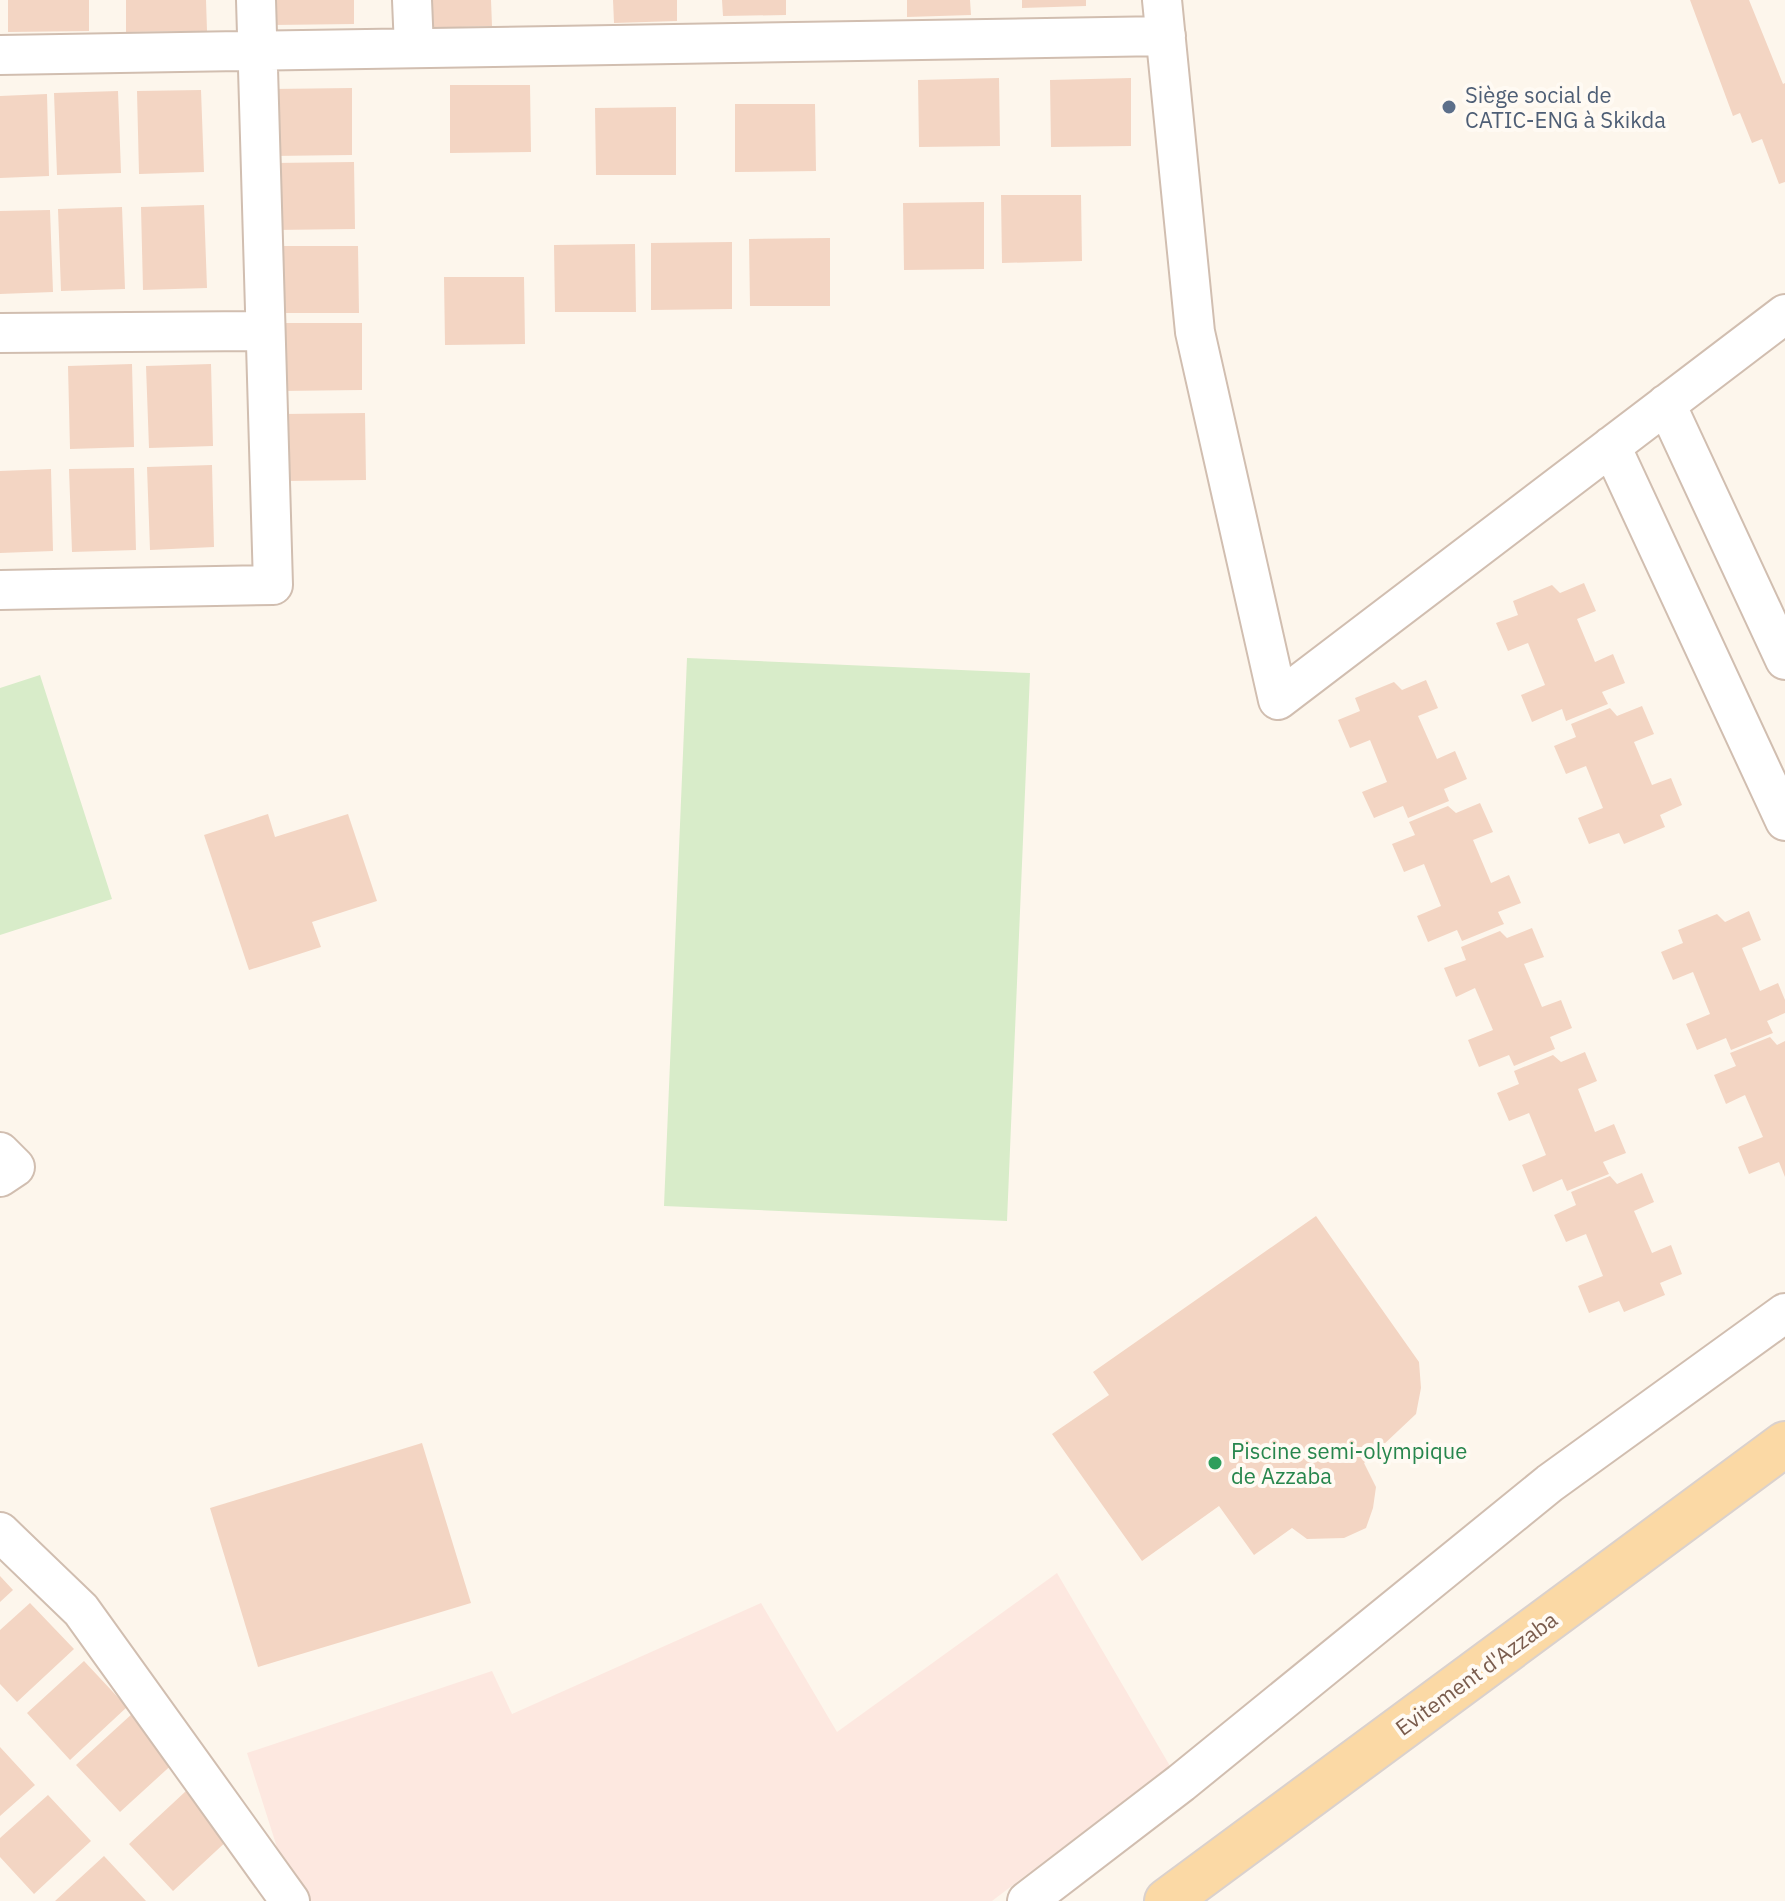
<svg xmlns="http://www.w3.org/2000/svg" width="1785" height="1901" viewBox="0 0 1785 1901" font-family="'IBM Plex Sans',sans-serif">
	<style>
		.commercial { fill: #fde8e0 }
		.green { fill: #d8ecc9 }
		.building { fill: #f3d5c3 }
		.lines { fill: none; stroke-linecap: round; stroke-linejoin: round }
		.street-casing { stroke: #d1beb0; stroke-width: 42 }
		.primary-casing { stroke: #dad1cd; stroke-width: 48 }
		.street { stroke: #fff; stroke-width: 38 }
		.primary { stroke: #fbd9a5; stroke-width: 44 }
		.service-dot { fill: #5c6f8a; stroke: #fffaf3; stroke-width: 3 }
		.leisure-dot { fill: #2e9e5b; stroke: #fffaf3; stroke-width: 3 }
		.labels { text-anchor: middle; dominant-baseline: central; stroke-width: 8; stroke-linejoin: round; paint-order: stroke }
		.service-label { font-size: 22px; fill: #4e5e75; stroke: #fffaf3; text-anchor: start }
		.leisure-label { font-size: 22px; fill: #27864d; stroke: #fffaf3; text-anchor: start }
		.street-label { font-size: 22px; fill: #7a5c4d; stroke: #fffaf3 }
	</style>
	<rect width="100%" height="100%" fill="#fdf6ec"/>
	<!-- commercial -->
	<path class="commercial" d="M1057,1573L1170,1766L992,1901H294L247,1753L492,1671L512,1714L761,1603L837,1732Z"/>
	<!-- green -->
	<path class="green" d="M687,658L1030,673L1007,1221L664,1206Z
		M40,675L112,899L0,935V688Z"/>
	<!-- building -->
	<path class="building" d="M8,0H89V31L8,32Z
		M126,0H206L207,31L126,32Z
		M273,0H354V24L273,25Z
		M428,0H491L492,26L428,28Z
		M613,0H677V21L614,23Z
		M722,0H786V15L723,16Z
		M907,0H970L971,15L907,17Z
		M1022,0H1086V6L1022,8Z
		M1690,0H1749L1783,84L1785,83V182L1779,184L1762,139L1752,143L1740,113L1733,116Z
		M999,78L1000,146L919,147L918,80Z
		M1131,78V146L1051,147L1050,80Z
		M450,85H530L531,152L450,153Z
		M352,88V155L272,156L271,89Z
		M201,90L204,172L139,174L137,91Z
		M118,91L121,173L57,175L54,93Z
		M47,94L49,176L0,178V96Z
		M735,104H815L816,171L735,172Z
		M676,107V175H596L595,108Z
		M354,162L355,229L274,230L273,163Z
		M1001,195H1081L1082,261L1002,263Z
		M984,202V269L904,270L903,203Z
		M204,205L207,288L143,290L141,207Z
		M122,207L125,289L61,291L58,209Z
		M50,210L53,292L0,294V211Z
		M830,238V306H750L749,239Z
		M732,242V309L651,310V243Z
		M635,244L636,312H555L554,245Z
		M278,246H358L359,313H279Z
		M444,277H524L525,344L445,345Z
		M281,323H362V390L281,391Z
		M132,364L134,447L70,449L68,366Z
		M211,364L213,446L149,448L146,366Z
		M365,413L366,480L285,481L284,414Z
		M212,465L214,547L150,550L147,467Z
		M134,468L136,550L72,552L69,469Z
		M51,469L53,551L0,553V471Z
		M1584,583L1596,611L1577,619L1595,662L1613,654L1625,683L1602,692L1608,704L1566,721L1562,709L1532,722L1521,695L1545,685L1528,643L1508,651L1496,623L1518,615L1513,601L1552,585L1560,593Z
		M1426,680L1438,708L1418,716L1437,759L1455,751L1467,779L1444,789L1449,801L1408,818L1403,806L1374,818L1362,792L1387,782L1370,740L1350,748L1338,720L1360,711L1355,698L1394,682L1402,690Z
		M1642,706L1654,734L1634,742L1652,785L1671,778L1682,805L1660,815L1665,827L1624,844L1619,833L1589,844L1578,818L1603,808L1586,766L1566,774L1554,746L1576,737L1571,724L1610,708L1617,716Z
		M1480,803L1493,832L1473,840L1491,883L1509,875L1521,903L1498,912L1504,924L1462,941L1457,930L1428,942L1417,916L1441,906L1424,864L1404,872L1392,844L1415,835L1409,822L1448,806L1456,813Z
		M268,814L275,837L348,814L377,901L312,922L321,947L249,970L204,835Z
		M1749,911L1761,940L1742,948L1760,991L1778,983L1785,1000V1013L1767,1021L1773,1033L1731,1050L1726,1038L1697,1050L1686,1024L1710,1014L1693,972L1673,980L1661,952L1683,943L1678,930L1717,914L1725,922Z
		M1532,928L1544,957L1524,964L1542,1007L1561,1000L1572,1028L1550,1037L1555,1049L1514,1066L1509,1055L1479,1067L1468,1040L1493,1030L1475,988L1456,997L1444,968L1466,960L1461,947L1500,931L1507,938Z
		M1770,1037L1777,1045L1785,1041V1177L1779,1162L1749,1174L1738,1147L1763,1137L1745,1095L1726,1104L1714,1075L1736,1066L1730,1053Z
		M1585,1052L1597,1081L1578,1089L1595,1132L1614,1124L1626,1153L1603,1162L1609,1174L1567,1191L1562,1179L1533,1192L1522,1165L1546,1155L1529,1113L1509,1121L1497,1093L1519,1084L1514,1071L1553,1055L1561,1062Z
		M1642,1173L1654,1202L1634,1211L1652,1253L1671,1245L1682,1274L1660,1283L1665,1295L1624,1312L1619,1301L1589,1313L1578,1286L1603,1276L1586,1234L1566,1242L1554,1215L1576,1205L1571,1192L1610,1176L1617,1184Z
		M1316,1216L1419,1362L1421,1388L1416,1414L1364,1463L1376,1487L1373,1508L1366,1528L1344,1538L1307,1539L1292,1528L1254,1555L1219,1506L1142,1561L1052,1434L1109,1395L1093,1372Z
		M422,1443L471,1603L258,1667L210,1508Z
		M0,1576L13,1590L0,1602Z
		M30,1603L74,1649L17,1702L0,1684V1630Z
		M84,1661L127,1707L70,1760L27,1713Z
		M133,1713L177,1760L120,1812L76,1765Z
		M0,1747L35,1785L0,1816Z
		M186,1791L230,1838L173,1891L129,1844Z
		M48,1795L91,1841L34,1894L0,1857V1838Z
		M104,1856L146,1901H55Z"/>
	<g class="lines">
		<!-- street casing -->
		<g class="street-casing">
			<path id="street" d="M412,0L414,48
				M1162,0L1195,332L1278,700L1785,314
				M0,55L1166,36
				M0,333L264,331
				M1666,404L1785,660
				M1611,446L1785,821
				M0,590L273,585L256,0
				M0,1152L15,1167L0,1177
				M0,1532L81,1610L290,1901
				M1027,1901L1181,1783L1550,1483L1785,1313"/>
		</g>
		<!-- primary casing -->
		<g class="primary-casing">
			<path id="primary" d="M1167,1901L1785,1444"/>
		</g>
		<!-- street -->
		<use href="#street" class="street"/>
		<!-- primary -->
		<use href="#primary" class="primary"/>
	</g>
	<!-- markers -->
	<circle class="service-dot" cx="1449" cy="107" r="8"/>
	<circle class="leisure-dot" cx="1215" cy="1463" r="8"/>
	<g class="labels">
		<!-- service labels -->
		<g class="service-label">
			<text x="1465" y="94">Siège social de<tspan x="1465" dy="25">CATIC-ENG à Skikda</tspan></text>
		</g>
		<!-- leisure labels -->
		<g class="leisure-label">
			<text x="1231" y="1450">Piscine semi-olympique<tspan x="1231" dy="25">de Azzaba</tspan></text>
		</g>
		<!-- street labels -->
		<g class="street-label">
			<text transform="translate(1476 1673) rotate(-36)">Evitement d'Azzaba</text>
		</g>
	</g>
</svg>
